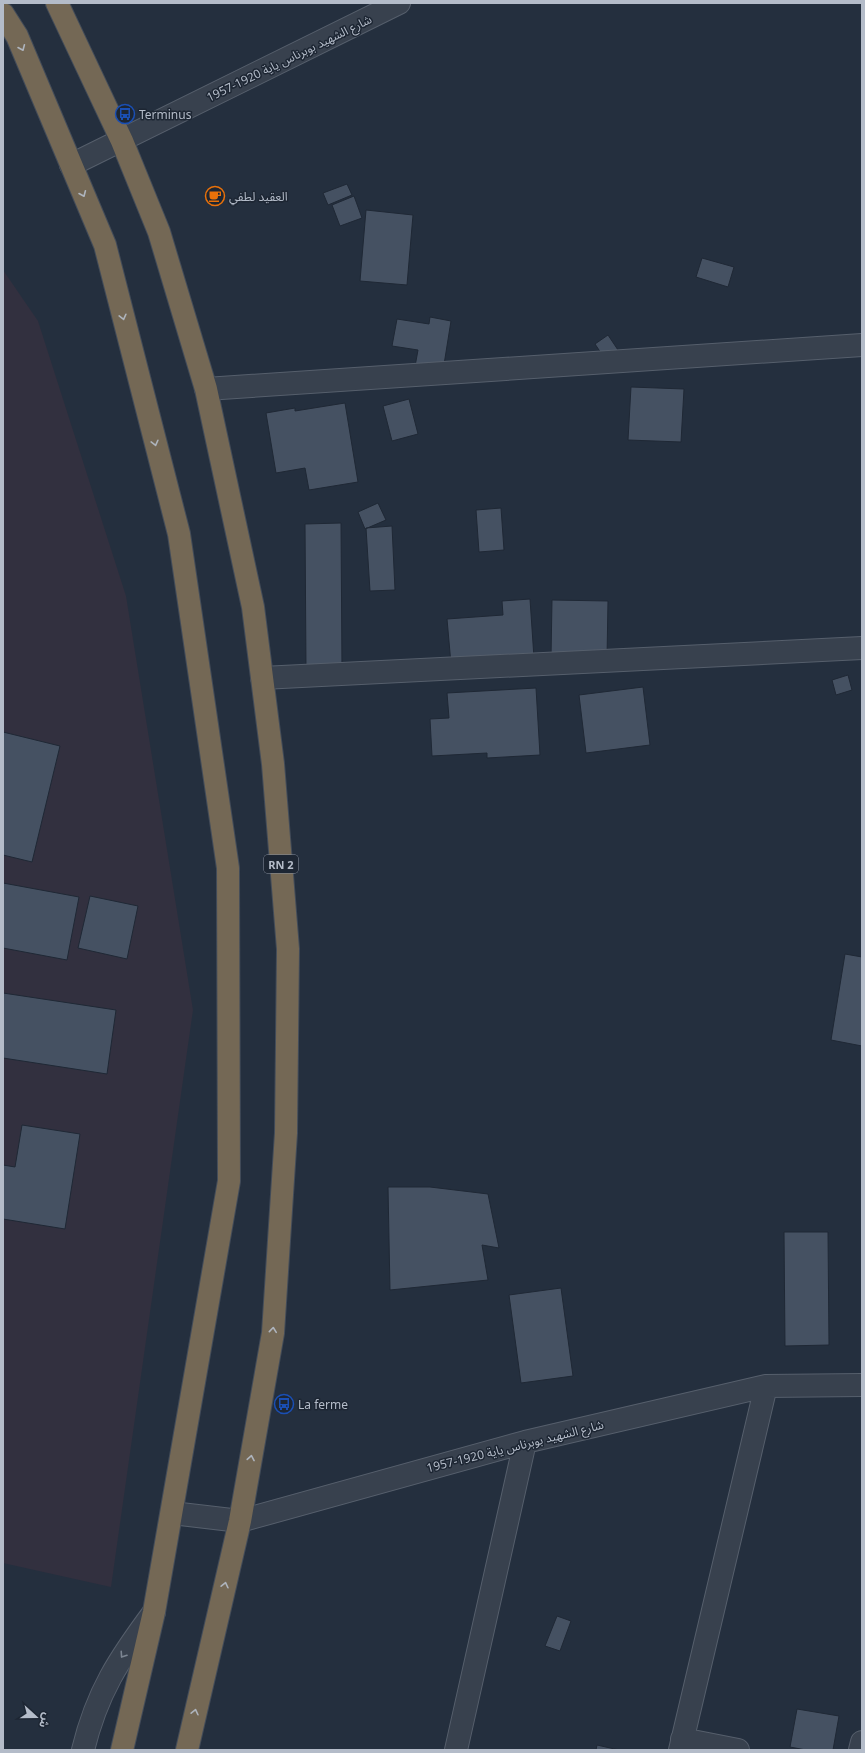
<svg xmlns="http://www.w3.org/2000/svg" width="865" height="1753" viewBox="0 0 865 1753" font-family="'Noto Sans','Noto Sans Arabic',sans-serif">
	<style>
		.medical { fill: #32303f }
		.building { fill: #455162; stroke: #1f2835 }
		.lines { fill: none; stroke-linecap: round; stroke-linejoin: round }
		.street-casing { stroke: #565f6c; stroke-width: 24 }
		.highway-casing { stroke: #434c59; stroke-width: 24 }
		.street { stroke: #38414e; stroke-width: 22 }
		.highway { stroke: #746855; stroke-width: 22 }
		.oneway { stroke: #aeb4bd }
		.oneway2 { stroke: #7c8592 }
		.labels { text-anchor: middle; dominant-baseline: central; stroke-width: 3; stroke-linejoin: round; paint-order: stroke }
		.shield { fill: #1d2633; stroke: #878f9c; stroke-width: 1 }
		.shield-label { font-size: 11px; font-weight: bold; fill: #b4bcc9 }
		.street-label { font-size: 12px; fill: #b4bcc9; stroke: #1d2633 }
		.poi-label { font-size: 12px; fill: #b4bcc9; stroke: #1d2633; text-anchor: start }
	</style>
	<rect width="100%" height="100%" fill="#242f3e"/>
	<!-- medical -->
	<path class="medical" d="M3,270L38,321L126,596L193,1010L111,1587L3,1563Z"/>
	<!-- building -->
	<path class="building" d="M347,184L352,195L328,205L323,193Z
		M354,196L362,218L340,226L332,205Z
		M366,210L413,215L407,285L360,281Z
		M702,258L734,267L728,287L696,277Z
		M430,317L451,321L442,377L414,372L418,350L392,346L397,319L429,324Z
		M608,335L618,350L605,359L595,344Z
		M631,387L684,389L681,442L628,440Z
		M409,399L418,434L392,441L383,406Z
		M345,403L358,482L309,490L305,468L276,473L266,413L295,408V411Z
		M378,503L386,520L365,529L358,512Z
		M501,508L504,550L479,552L476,510Z
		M341,523L342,669H306L305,524Z
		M392,526L395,590L370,591L366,528Z
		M530,599L534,658L451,664L447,619L503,615L502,601Z
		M552,600L608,601L607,658L551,657Z
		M848,675L852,690L836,695L832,680Z
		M643,687L650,745L586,753L579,695Z
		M536,688L540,755L487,758V753L432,756L430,719L449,718L447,693Z
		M3,732L60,746L32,862L3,855Z
		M3,883L79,897L67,960L3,948Z
		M90,896L138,906L127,959L78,948Z
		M845,954L862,957V1046L831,1040Z
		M3,993L116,1010L107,1074L3,1058Z
		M22,1125L80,1134L65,1229L3,1219V1165L15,1167Z
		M388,1187H430L488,1194L499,1248L482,1245L488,1280L390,1290Z
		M784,1232H828L829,1345L785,1346Z
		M561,1288L573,1376L521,1383L509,1295Z
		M557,1616L571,1621L560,1651L545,1646Z
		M797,1709L839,1716L833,1750H806L790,1747Z
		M597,1745L619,1750H596Z"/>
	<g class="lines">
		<!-- street casing -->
		<g class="street-casing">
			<path id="street" d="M71,165L399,3
				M206,389L862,345
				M262,678L862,648
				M172,1513L240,1521L525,1442L766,1386L862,1385
				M682,1739L738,1750
				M83,1750C97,1692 119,1659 154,1612
				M456,1750L525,1442
				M680,1750L766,1386
				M860,1750L862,1742"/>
		</g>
		<!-- highway casing -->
		<g class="highway-casing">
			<path id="highway" d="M57,3L122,141L159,232L206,389L253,607L273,764L288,949L286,1133L273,1333L240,1521L187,1750
				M3,14L17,36L105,245L179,534L228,868L229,1181L154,1612L122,1750"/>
		</g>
		<!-- street -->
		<use href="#street" class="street"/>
		<!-- highway -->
		<use href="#highway" class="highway"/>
	</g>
	<!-- one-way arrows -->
	<defs><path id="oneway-chevron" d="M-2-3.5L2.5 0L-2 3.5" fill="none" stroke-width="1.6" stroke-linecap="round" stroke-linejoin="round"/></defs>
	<g class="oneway">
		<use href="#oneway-chevron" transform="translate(22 48) rotate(67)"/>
		<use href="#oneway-chevron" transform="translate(83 194) rotate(67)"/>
		<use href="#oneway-chevron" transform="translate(123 317) rotate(76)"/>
		<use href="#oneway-chevron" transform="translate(155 443) rotate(76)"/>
		<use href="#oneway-chevron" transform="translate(273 1330) rotate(-84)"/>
		<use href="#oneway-chevron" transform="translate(251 1458) rotate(-80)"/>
		<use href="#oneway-chevron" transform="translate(225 1585) rotate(-77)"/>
		<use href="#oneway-chevron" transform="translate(195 1712) rotate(-77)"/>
	</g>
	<use class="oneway2" href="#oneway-chevron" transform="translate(123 1655) rotate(124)"/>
	<!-- icons -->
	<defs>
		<g id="bus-ring" transform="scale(1)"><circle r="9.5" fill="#1d2633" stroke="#1a4fb4" stroke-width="1.5"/><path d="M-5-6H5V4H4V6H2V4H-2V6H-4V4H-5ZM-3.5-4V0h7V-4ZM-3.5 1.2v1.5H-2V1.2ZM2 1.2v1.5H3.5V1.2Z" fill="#1a4fb4"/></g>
		<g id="cafe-ring" transform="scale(1)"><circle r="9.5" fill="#1d2633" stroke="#e8710a" stroke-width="1.5"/><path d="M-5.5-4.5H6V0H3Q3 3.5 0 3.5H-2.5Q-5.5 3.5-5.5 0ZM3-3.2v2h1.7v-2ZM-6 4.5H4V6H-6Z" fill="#e8710a"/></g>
	</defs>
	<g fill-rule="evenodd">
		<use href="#bus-ring" x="125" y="114"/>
		<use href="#cafe-ring" x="215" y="196"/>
		<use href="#bus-ring" x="284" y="1404"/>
	</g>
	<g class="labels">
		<!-- shield labels -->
		<rect class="shield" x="264" y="855" width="34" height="18" rx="3"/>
		<g class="shield-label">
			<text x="281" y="864">RN 2</text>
		</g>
		<!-- street labels -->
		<g class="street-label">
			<text transform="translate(289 58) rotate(-26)">شارع الشهيد بوبرناس ياية 1920-1957</text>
			<text transform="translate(515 1446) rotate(-14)">شارع الشهيد بوبرناس ياية 1920-1957</text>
		</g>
		<!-- poi labels -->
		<g class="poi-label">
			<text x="139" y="114">Terminus</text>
			<text x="229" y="196">العقيد لطفي</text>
			<text x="298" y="1404">La ferme</text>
		</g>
	</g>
	<!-- border -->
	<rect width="865" height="1753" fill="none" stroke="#b4bcc9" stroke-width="8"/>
	<!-- north arrow -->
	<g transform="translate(36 1717) rotate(111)" stroke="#1d2633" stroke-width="3" paint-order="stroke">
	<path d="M0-3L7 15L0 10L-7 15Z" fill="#b4bcc9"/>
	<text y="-6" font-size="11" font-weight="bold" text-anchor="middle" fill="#b4bcc9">ش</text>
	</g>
</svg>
